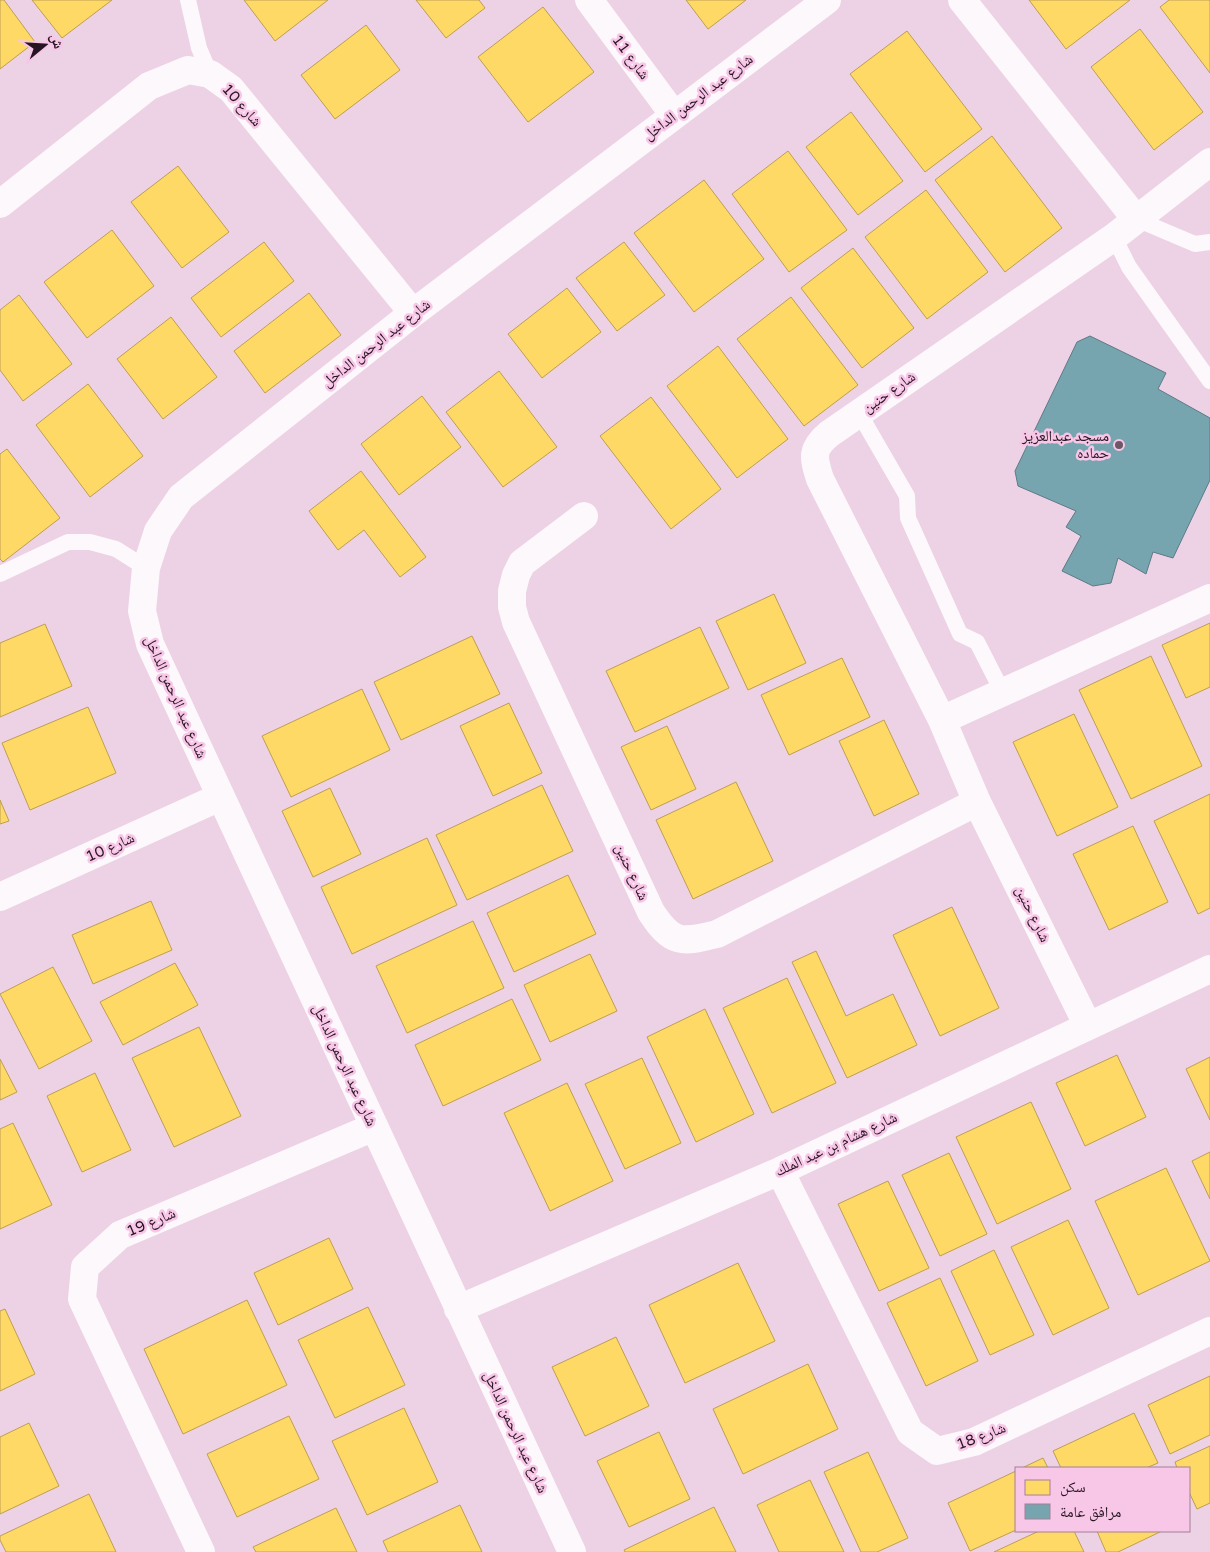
<svg xmlns="http://www.w3.org/2000/svg" width="1210" height="1552" viewBox="0 0 1210 1552" font-family="'Varela Round','Noto Naskh Arabic',sans-serif">
	<style>
		.homes { fill: #ffd966; stroke: #be9e52 }
		.public { fill: #76a5af; stroke: #5e7a85 }
		.lines { fill: none; stroke-linecap: round; stroke-linejoin: round }
		.service { stroke: #fcf8fb; stroke-width: 16 }
		.minor { stroke: #fcf8fb; stroke-width: 28 }
		.poi-dot { fill: #6c5766; stroke: #f8c6e7; stroke-width: 2 }
		.labels { text-anchor: middle; dominant-baseline: central; stroke-width: 5; stroke-linejoin: round; paint-order: stroke }
		.street-label { font-size: 15px; fill: #271622; stroke: #f8c6e7 }
		.poi-label { font-size: 15px; fill: #271622; stroke: #f8c6e7; text-anchor: end }
	</style>
	<rect width="100%" height="100%" fill="#edd1e4"/>
	<!-- homes -->
	<path class="homes" d="M0,0H4L35,42L0,69Z
		M32,0H112L62,38Z
		M244,0H328L275,41Z
		M416,0H479L485,8L446,38Z
		M686,0H746L708,29Z
		M1029,0H1130L1066,49Z
		M1169,0H1210V73L1160,7Z
		M543,7L594,72L528,122L478,57Z
		M366,25L400,70L335,119L301,75Z
		M1140,29L1203,112L1154,150L1091,67Z
		M907,31L982,129L925,172L850,74Z
		M851,112L903,181L858,215L806,147Z
		M992,136L1062,228L1005,272L935,180Z
		M788,151L847,230L789,272L732,194Z
		M178,166L229,232L182,268L131,202Z
		M704,180L764,259L694,312L634,233Z
		M926,190L988,272L927,319L865,237Z
		M112,230L154,286L87,338L44,282Z
		M264,242L294,281L221,337L191,298Z
		M624,242L665,295L617,331L576,278Z
		M853,248L914,328L862,368L801,288Z
		M567,288L601,332L542,378L508,334Z
		M309,293L341,335L265,393L234,351Z
		M19,295L72,364L23,401L0,370V310Z
		M791,297L858,385L804,426L737,339Z
		M171,317L217,377L163,419L117,359Z
		M718,346L788,439L737,478L667,386Z
		M499,371L557,447L503,487L446,412Z
		M88,384L143,456L90,497L36,425Z
		M422,396L461,447L399,495L361,444Z
		M651,397L721,489L671,529L600,436Z
		M7,449L60,518L3,562L0,559V454Z
		M361,471L426,557L400,577L364,530L338,550L309,511Z
		M774,594L806,663L748,690L716,621Z
		M1210,623V687L1186,698L1162,645Z
		M45,624L72,686L0,717V643Z
		M700,627L729,688L635,732L606,671Z
		M472,636L500,694L401,740L374,682Z
		M1151,656L1202,766L1131,799L1079,690Z
		M842,658L870,717L789,755L761,695Z
		M362,689L390,750L291,797L262,736Z
		M509,703L542,773L493,796L460,726Z
		M88,707L116,773L30,810L2,743Z
		M1074,714L1118,807L1057,836L1013,742Z
		M884,720L919,794L874,816L839,741Z
		M667,726L696,789L651,810L621,747Z
		M736,782L773,861L693,899L656,820Z
		M542,785L573,851L467,900L436,835Z
		M330,788L361,854L313,877L282,811Z
		M1210,794V908L1198,914L1154,821Z
		M0,800L9,821L0,824Z
		M1133,826L1168,902L1109,930L1073,854Z
		M427,838L457,905L352,954L321,887Z
		M568,875L596,934L514,972L487,913Z
		M151,901L172,950L93,984L72,935Z
		M952,907L999,1008L940,1036L893,935Z
		M473,921L504,988L407,1033L376,966Z
		M816,951L846,1016L893,994L917,1045L847,1078L792,962Z
		M590,954L617,1011L550,1042L524,985Z
		M175,963L198,1005L123,1045L100,1002Z
		M53,967L92,1041L39,1069L0,994Z
		M787,978L836,1083L772,1113L723,1008Z
		M512,999L541,1060L443,1106L415,1045Z
		M705,1009L754,1114L696,1142L647,1037Z
		M199,1027L241,1116L174,1147L132,1058Z
		M1117,1055L1146,1117L1085,1146L1056,1083Z
		M1210,1057V1120L1186,1069Z
		M642,1058L681,1143L625,1169L585,1084Z
		M0,1059L17,1092L0,1100Z
		M95,1073L131,1150L82,1172L47,1096Z
		M567,1083L613,1181L550,1211L504,1113Z
		M1031,1102L1071,1189L997,1224L956,1137Z
		M13,1123L52,1205L0,1229V1129Z
		M1210,1152V1199L1192,1161Z
		M949,1153L987,1234L940,1256L902,1175Z
		M1166,1168L1210,1261L1138,1295L1095,1201Z
		M888,1181L929,1268L879,1291L838,1204Z
		M1068,1220L1109,1308L1053,1335L1011,1247Z
		M329,1238L353,1289L278,1325L254,1273Z
		M994,1250L1034,1335L990,1355L951,1271Z
		M738,1263L775,1341L685,1383L649,1305Z
		M940,1278L978,1361L926,1386L887,1303Z
		M247,1300L287,1385L183,1434L144,1349Z
		M368,1307L405,1385L335,1418L298,1340Z
		M5,1309L35,1374L0,1391V1311Z
		M616,1337L649,1406L585,1436L552,1367Z
		M808,1364L838,1429L743,1474L713,1409Z
		M1210,1376V1435L1170,1454L1148,1405Z
		M404,1408L438,1482L367,1515L332,1441Z
		M1134,1413L1158,1463L1146,1468H1061L1053,1451Z
		M289,1416L319,1479L237,1517L207,1454Z
		M29,1423L59,1486L0,1514V1437Z
		M659,1432L690,1499L629,1527L597,1461Z
		M1210,1446V1503L1197,1509L1189,1492V1468H1177L1175,1462Z
		M868,1452L908,1538L877,1552H861L824,1472Z
		M1043,1458L1048,1468H1022Z
		M1016,1471V1530L970,1551L948,1503Z
		M810,1480L844,1552H779L757,1505Z
		M89,1494L116,1552H6L0,1540V1536Z
		M460,1505L482,1552H388L383,1541Z
		M714,1507L736,1552H625L624,1550Z
		M336,1508L357,1552H256L253,1547Z
		M1039,1531H1074L1084,1552H994Z
		M1097,1531H1162L1118,1552H1106Z"/>
	<!-- public -->
	<path class="public" d="M1090,336L1166,373L1158,389L1210,418V480L1173,558L1153,552L1146,574L1118,558L1111,583L1093,586L1062,571L1081,536L1066,527L1076,511L1018,486L1015,471L1077,342Z"/>
	<g class="lines">
		<!-- service -->
		<path class="service" d="M188,0L199,48L210,74
			M1136,219L1195,244L1210,242
			M1114,237L1129,267L1210,381
			M859,413L907,496L908,518L960,634L977,642L1003,693
			M0,574L68,542H90L116,549L146,568"/>
		<!-- minor -->
		<path class="minor" d="M589,0L674,115
			M962,0L1136,219
			M0,204L149,86L188,70L210,74L231,89L413,313
			M584,516L522,563L516,575L512,591V607L516,622L651,912C672,944 681,943 717,934L977,802
			M942,720L1210,598
			M0,897L220,797
			M1088,1026L977,802L942,720L820,479C813,457 811,449 829,434L1114,237L1210,162
			M780,1171L910,1432L937,1451L974,1442L1210,1331
			M458,1309L780,1171L1210,969
			M201,1552L82,1299L85,1267L120,1235L374,1127
			M572,1552L150,644L142,611L146,568L158,531L181,497L413,313L827,0"/>
	</g>
	<!-- markers -->
	<circle class="poi-dot" cx="1119" cy="445" r="5"/>
	<g class="labels">
		<!-- street labels -->
		<g class="street-label">
			<text transform="translate(631 57) rotate(53)">شارع 11</text>
			<text transform="translate(698 97) rotate(-37)">شارع عبد الرحمن الداخل</text>
			<text transform="translate(242 105) rotate(48)">شارع 10</text>
			<text transform="translate(376 343) rotate(-38)">شارع عبد الرحمن الداخل</text>
			<text transform="translate(889 392) rotate(-35)">شارع حنين</text>
			<text transform="translate(176 697) rotate(66)">شارع عبد الرحمن الداخل</text>
			<text transform="translate(110 847) rotate(-24)">شارع 10</text>
			<text transform="translate(632 872) rotate(65)">شارع حنين</text>
			<text transform="translate(1033 914) rotate(64)">شارع حنين</text>
			<text transform="translate(345 1065) rotate(65)">شارع عبد الرحمن الداخل</text>
			<text transform="translate(836 1144) rotate(-25)">شارع هشام بن عبد الملك</text>
			<text transform="translate(151 1222) rotate(-23)">شارع 19</text>
			<text transform="translate(516 1432) rotate(65)">شارع عبد الرحمن الداخل</text>
			<text transform="translate(981 1436) rotate(-21)">شارع 18</text>
		</g>
		<!-- poi labels -->
		<g class="poi-label">
			<text x="1109" y="436">مسجد عبدالعزيز<tspan x="1109" dy="17">حماده</tspan></text>
		</g>
	</g>
	<!-- legend -->
	<rect x="1015" y="1467" width="175" height="65" fill="#f8c6e7" stroke="#a48098"/>
	<rect x="1025" y="1480" width="25" height="15" fill="#ffd966" stroke="#a48098"/>
	<text x="1060" y="1492" font-size="15" fill="#271622">سكن</text>
	<rect x="1025" y="1504" width="25" height="15" fill="#76a5af" stroke="#a48098"/>
	<text x="1060" y="1517" font-size="15" fill="#271622">مرافق عامة</text>
	<!-- north arrow -->
	<g transform="translate(45 45) rotate(72)" stroke="#f8c6e7" stroke-width="4" paint-order="stroke">
	<path d="M0-4L9 19L0 12L-9 19Z" fill="#271622"/>
	<text y="-8" font-size="14" font-weight="bold" text-anchor="middle" fill="#271622">ش</text>
	</g>
</svg>
